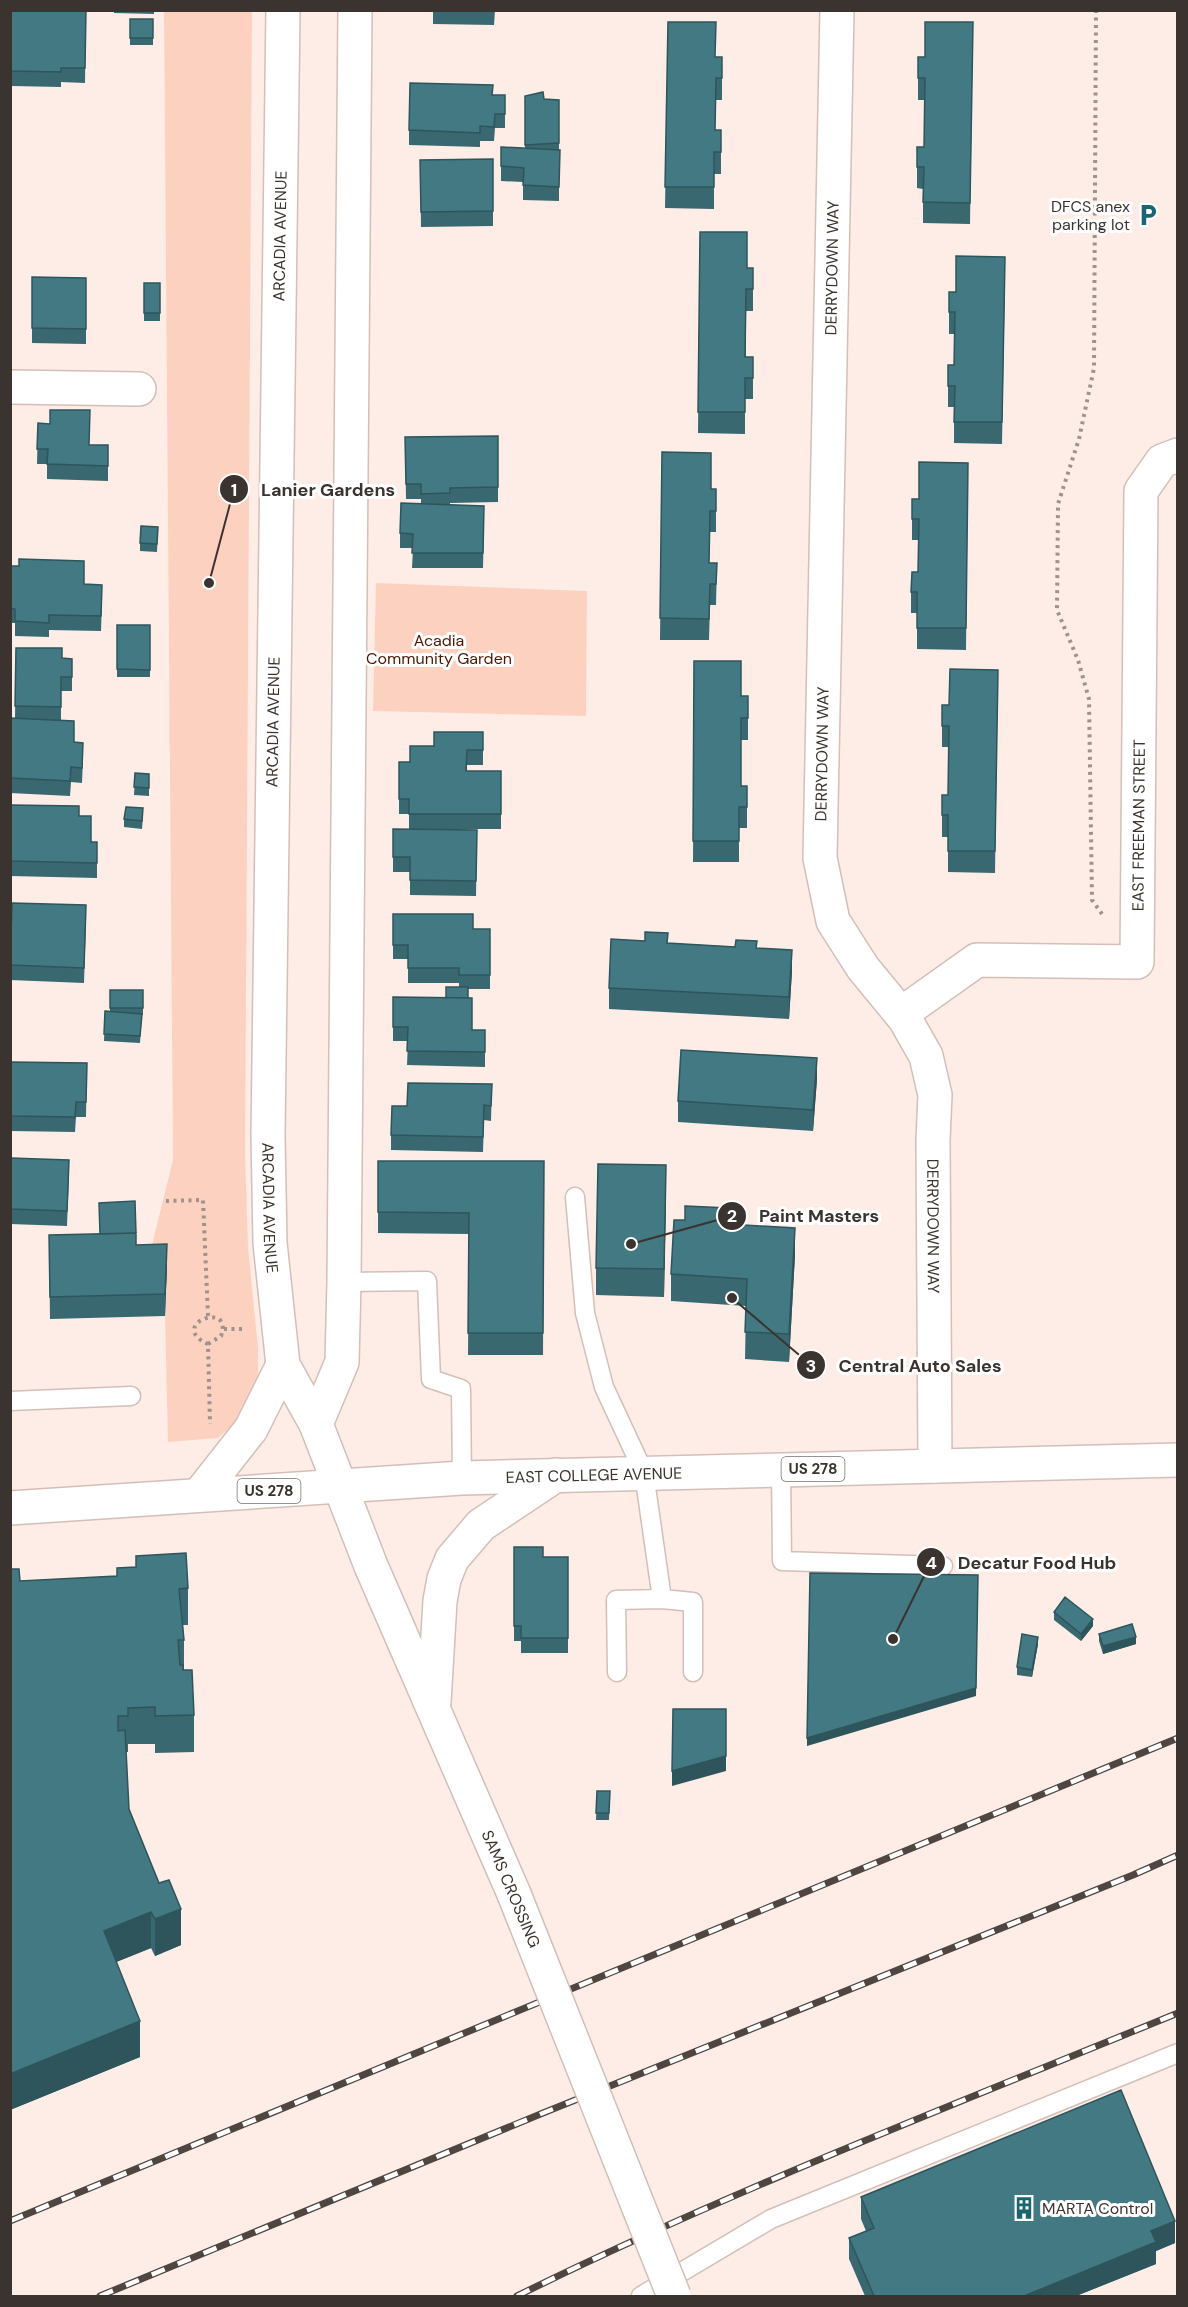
<svg xmlns="http://www.w3.org/2000/svg" width="1188" height="2307" viewBox="0 0 1188 2307" font-family="'DM Sans',sans-serif">
	<style>
		.green { fill: #fdd1c0 }
		.lines { fill: none; stroke-linecap: round; stroke-linejoin: round }
		.lane-casing { stroke: #d3bfb7; stroke-width: 21 }
		.street-casing { stroke: #d3bfb7; stroke-width: 36 }
		.secondary-casing { stroke: #d3bfb7; stroke-width: 36 }
		.primary-casing { stroke: #d3bfb7; stroke-width: 36 }
		.path { stroke: #9f928d; stroke-width: 4; stroke-dasharray: 3 4.5; stroke-linecap: butt }
		.lane { stroke: #fff; stroke-width: 18 }
		.street { stroke: #fff; stroke-width: 33 }
		.secondary { stroke: #fff; stroke-width: 33 }
		.primary { stroke: #fff; stroke-width: 33 }
		.rail-casing { stroke: #4f4642; stroke-width: 7 }
		.rail { stroke: #fff; stroke-width: 4.5; stroke-dasharray: 14; stroke-linecap: butt }
		.secondary-bridge-casing { stroke: #d3bfb7; stroke-width: 36; stroke-linecap: butt }
		.secondary-bridge { stroke: #fff; stroke-width: 33 }
		.wall { fill: #396871 }
		.shaded-wall { fill: #2e555c }
		.building { fill: #427983; stroke: #2e555c; stroke-width: 1.5 }
		.labels { text-anchor: middle; dominant-baseline: central; stroke-width: 6; stroke-linejoin: round; paint-order: stroke }
		.shield { fill: #fff; stroke: #76706d; stroke-width: 1.5 }
		.shield-label { font-size: 15px; font-weight: bold; fill: #3b332f }
		.poi-label { font-size: 16px; fill: #3b332f; stroke: #fff; text-anchor: end }
		.street-label { font-size: 16px; fill: #3b332f; stroke: #fff }
		.park-label { font-size: 16px; fill: #4f1700; stroke: #fff }
		.leader { fill: none; stroke: #3b332f; stroke-width: 2 }
		.callout-dot { fill: #3b332f; stroke: #fff; stroke-width: 2 }
		.mark-label { font-size: 18px; text-anchor: middle; font-weight: bold; fill: #fff }
		.callout-label { font-size: 18px; text-anchor: middle; font-weight: bold; fill: #3b332f; stroke: #fff; stroke-width: 6; stroke-linejoin: round; paint-order: stroke }
	</style>
	<rect width="100%" height="100%" fill="#feede7"/>
	<!-- green -->
	<path class="green" d="M164,11H252L245,1155L248,1247L258,1348V1379L235,1423L218,1438L168,1442L165,1316L167,1266L147,1265L173,1160Z
		M376,583L587,591L586,716L373,711Z"/>
	<g class="lines">
		<!-- lane casing -->
		<g class="lane-casing">
			<path id="lane" d="M575,1197L585,1313L604,1387L644,1473L662,1599
				M344,1282L427,1281L431,1379L461,1389L462,1478
				M10,1401L131,1396
				M781,1469L782,1561L943,1566
				M617,1672L616,1600L662,1599L693,1602V1672
				M641,2296L771,2219L1178,2053"/>
		</g>
		<!-- street casing -->
		<g class="street-casing">
			<g id="street">
				<path id="s1" d="M837,10L820,858L833,921L863,968L905,1019L926,1056L935,1095L933,1140L935,1466"/>
				<path d="M10,387L139,389"/>
				<path id="s2" d="M901,1014L977,960L1137,962L1141,491L1162,461L1178,455"/>
			</g>
		</g>
		<!-- secondary casing -->
		<g class="secondary-casing">
			<g id="secondary">
				<path id="s3" d="M283,10L268,1135L270,1243L283,1365L316,1424L371,1566L514,1894"/>
				<path d="M316,1424L342,1362L344,1282L355,10"/>
				<path d="M199,1495L251,1429L283,1365"/>
				<path d="M434,1702L440,1601L444,1579L452,1559L481,1525L556,1475"/>
			</g>
		</g>
		<!-- primary casing -->
		<g class="primary-casing">
			<g id="primary">
				<path id="s4" d="M10,1508L462,1478L1178,1460"/>
			</g>
		</g>
		<!-- path -->
		<path class="path" d="M1096,10L1094,368L1079,439L1058,504L1057,610L1078,660L1089,699L1092,900L1102,914
			M166,1201L203,1200L208,1316
			M224,1329H244
			M208,1344L221,1336C234,1299 166,1325 208,1344L210,1424"/>
		<!-- lane -->
		<use href="#lane" class="lane"/>
		<!-- street -->
		<use href="#street" class="street"/>
		<!-- secondary -->
		<use href="#secondary" class="secondary"/>
		<!-- primary -->
		<use href="#primary" class="primary"/>
		<!-- rail casing -->
		<g class="rail-casing">
			<path id="rail" d="M10,2221L1178,1738
				M100,2296L543,2113L1133,1875L1178,1855
				M517,2296C732,2190 956,2104 1178,2013"/>
		</g>
		<!-- rail -->
		<use href="#rail" class="rail"/>
		<!-- secondary-bridge casing -->
		<g class="secondary-bridge-casing">
			<path id="secondary-bridge" d="M514,1894L674,2296"/>
		</g>
		<!-- secondary-bridge -->
		<use href="#secondary-bridge" class="secondary-bridge"/>
	</g>
	<!-- wall -->
	<path class="wall" d="M11,10H86L85,83L61,82V87L11,86Z
		M114,10H154V14L114,13Z
		M433,10H495L494,25L433,24Z
		M130,19H153V45H130Z
		M668,22L715,57H722V100H716L715,130H721V174H714V209L665,208Z
		M973,22L970,224L923,223V189L917,188V167L924,147V100H918V57H925Z
		M493,95H505V128H495L494,141H480V147L409,145V130Z
		M525,96L544,99L559,100V201L523,200V182L501,181V147L525,148Z
		M493,159V226L421,227L420,160Z
		M700,232L747,268H753V311H746V357H753V399H745V434L698,433Z
		M32,277L86,278V344L32,343Z
		M1005,278L1002,444L954,443V407H948V365H954L955,334H949V292H956Z
		M144,283H160V321H144Z
		M38,423L90,445H108V481L47,479V464H37Z
		M498,436V502L450,503V505L484,521L483,568H412L413,548H400V533L421,504V499H406L405,437Z
		M662,452L711,489H716V532H710L709,563H717L716,605H710L709,640H660Z
		M968,463L966,650L917,649V613H911V592L918,572L919,540H912V499H919Z
		M158,527L157,552L140,551V543Z
		M10,566L84,584L102,599L101,631L49,630V637L15,636V623H10Z
		M117,625H150V677H117Z
		M16,648L62,658L72,659V691H61V720L83,758L82,783L71,782L70,796L10,793V718H15Z
		M694,661L741,696L748,718V740H741V786H747V828H739V862H693Z
		M998,670L995,873L948,872V837H942V815L948,795L949,747H942V705H949Z
		M483,732V765H467V771H501V829H409V814H399V762H410L434,746Z
		M135,773L149,774V796L134,795Z
		M10,805L79,816L91,842H97V878L10,876Z
		M143,816L142,829L124,827V819Z
		M393,829L477,830L476,896L410,895V872H393Z
		M393,914L473,929H490V989H468V998L472,1030H485V1067L407,1065L408,1041H393V997L446,998L459,987V983H408V959H393Z
		M86,920L84,983L10,980V951Z
		M668,943L757,948L792,971L789,1019L609,1009V988Z
		M110,990H143V1015H142L140,1043L104,1041L105,1011L110,1012Z
		M10,1062L87,1063L86,1117H76L75,1132L10,1131Z
		M817,1079L813,1131L678,1122V1101Z
		M492,1084L491,1121L484,1120L483,1152L391,1150V1135L407,1106Z
		M10,1158L69,1174L67,1226L10,1224Z
		M378,1161H544L543,1355H468L469,1234L378,1233Z
		M666,1192L664,1297L596,1295V1268Z
		M729,1224L795,1255L789,1362L745,1359L746,1306L671,1301V1274Z
		M49,1235L136,1245L167,1265L165,1316L50,1319Z
		M514,1547L543,1557H568V1653H521V1641H514Z
		M136,1556L188,1588V1625H183L184,1640V1670L194,1715V1752L155,1753V1744H128V1752H126L129,1809L181,1945L155,1956L151,1948L116,1962L140,2057L10,2110V1569L20,1581L117,1576V1568L136,1567Z
		M1054,1612L1093,1626L1081,1641L1054,1620Z
		M1099,1634L1136,1644L1103,1654L1099,1641Z
		M1038,1644L1032,1677L1017,1675V1667Z
		M597,1791H610L609,1820H596Z
		M861,2197L1175,2243L1156,2251V2264L1076,2296H865L849,2259V2238L866,2231L861,2219Z"/>
	<!-- shaded-wall -->
	<path class="shaded-wall" d="M792,950V971L789,1019V997Z
		M817,1058V1079L813,1131V1110Z
		M666,1165V1192L664,1297V1269Z
		M795,1228V1255L789,1362V1334Z
		M167,1244V1265L165,1316V1294Z
		M978,1575L976,1696L807,1746V1738Z
		M1093,1619V1626L1081,1641V1634Z
		M1038,1637V1644L1032,1677V1670Z
		M1136,1637V1644L1103,1654V1646Z
		M726,1709V1771L672,1786V1771Z
		M181,1909V1945L155,1956V1919Z
		M151,1912V1948L104,1967V1931Z
		M140,2021V2057L10,2110V2074Z
		M1175,2221V2243L1156,2251V2264L1076,2296H1024L1151,2231Z"/>
	<!-- building -->
	<path class="building" d="M11,10H86L85,68H61V72L11,71Z
		M130,19H153V38H130Z
		M668,22H716L715,57H722V78H716L715,130H721V152H714V187H665Z
		M925,22H973L970,203L923,202L924,167H917V147H924L925,78H918V57H925Z
		M410,83L493,85L492,95H505V114H495L494,127L480,126V133L409,130Z
		M543,92L544,99L559,100V143L525,145V96Z
		M501,147L560,150L559,187L523,185L524,168L501,166Z
		M493,159V211L421,212L420,160Z
		M700,232H747V268H753V289H746L745,357H753V378H745V412H698Z
		M956,256L1005,257L1002,422H954L955,386H948V365H954L955,312H949V292H956Z
		M32,277L86,278V329L32,328Z
		M144,283H160V313H144Z
		M50,410H90L89,445H108V466L47,464L48,449H37L38,423L50,424Z
		M498,436V487L450,488V493L421,494V484H406L405,437Z
		M662,452L711,453V489H716V511H710L709,563H717L716,584H710L709,619L660,618Z
		M919,462L968,463L966,628H917V592H911L912,572H918L919,519H912V499H919Z
		M401,503L484,506L483,553H412L413,534L400,533Z
		M141,526L158,527L157,544L140,543Z
		M19,559L84,561V584L102,585L101,616L49,615V623L15,621V609L10,608V566H19Z
		M117,625H150V670L117,669Z
		M16,648H62V658L72,659V677H61V707L15,706Z
		M694,661H741V696H748V718H741V786H747V807H739V841H693Z
		M950,669L998,670L995,851H948V815H942V795H948L949,726H942V705H949Z
		M10,718L74,721V742L83,743L82,768L71,767L70,781L10,778Z
		M434,732H483V750H467L466,771H501V814H409V799H399V762H410V746H434Z
		M135,773L149,774V788L134,787Z
		M10,805L79,806V816H91V842H97V863L10,861Z
		M126,807L143,808L142,821L124,819Z
		M393,829L477,830L476,881L410,880V857H393Z
		M12,903L86,905L84,968L10,965Z
		M393,914H473V929H490V975H459V968H408V945H393Z
		M645,932L668,933L667,943L735,947L736,940L757,941L756,948L792,950L789,997L609,988L611,939L645,941Z
		M446,987H468V998H446Z
		M110,990H143V1008H110Z
		M393,997L472,998V1030H485V1052L407,1051L408,1027H393Z
		M105,1011L142,1014L140,1036L104,1034Z
		M681,1050L817,1058L813,1110L678,1101Z
		M10,1062L87,1063L86,1102H76L75,1117L10,1116Z
		M408,1083L492,1084L491,1106L484,1105L483,1137L391,1135L392,1106H407Z
		M10,1158L69,1160L67,1211L10,1209Z
		M378,1161H544L543,1333H468L469,1213L378,1212Z
		M598,1164L666,1165L664,1269L596,1268Z
		M135,1201L136,1233L100,1234L99,1203Z
		M685,1206L729,1208L728,1224L795,1228L789,1334L745,1332L747,1279L671,1274L674,1220H685Z
		M136,1233V1245L167,1244L165,1294L50,1297L49,1235Z
		M514,1547H543V1557H568V1638H521V1626H514Z
		M186,1553L188,1588L179,1589L184,1640H178L180,1665H183V1670H192L194,1715L155,1716V1707L128,1708V1716H118V1731L125,1730L129,1809L159,1883L169,1880L181,1909L155,1919L151,1912L104,1931L140,2021L10,2074V1569H19L20,1581L117,1576V1568L136,1567V1556Z
		M810,1573L978,1575L976,1688L807,1738Z
		M1065,1597L1093,1619L1081,1634L1054,1612Z
		M1132,1624L1136,1637L1103,1646L1099,1634Z
		M1022,1634L1038,1637L1032,1670L1017,1667Z
		M673,1709H726V1756L672,1771Z
		M597,1791H610L609,1813H596Z
		M1121,2090L1175,2221L1151,2231L1156,2242L1024,2296H874L849,2238L874,2228L861,2197Z"/>
	<!-- icons -->
	<defs>
		<g id="parking-bare" transform="scale(1.8)"><path d="M-3.5-5.5H1a3.5 3.5 0 0 1 0 7H-1V5.5H-3.5ZM-1-3.4V-.6H.8a1.4 1.4 0 0 0 0-2.8Z" fill="#1a6570" stroke="#fff" stroke-width="2.5" paint-order="stroke"/></g>
		<g id="building-bare" transform="scale(1.8)"><path d="M-4-6H4V6H1V3H-1V6H-4ZM-2.5-4.3h1.7v1.8h-1.7ZM.8-4.3h1.7v1.8H.8ZM-2.5-1h1.7V.8h-1.7ZM.8-1h1.7V.8H.8Z" fill="#1a6570" stroke="#fff" stroke-width="2.5" paint-order="stroke"/></g>
	</defs>
	<g fill-rule="evenodd">
		<use href="#parking-bare" x="1148" y="215"/>
		<use href="#building-bare" x="1024" y="2208"/>
	</g>
	<g class="labels">
		<!-- shield labels -->
		<g class="shield">
			<rect x="781.5" y="1457" width="63" height="24" rx="4.5"/>
			<rect x="237.5" y="1479" width="63" height="24" rx="4.5"/>
		</g>
		<g class="shield-label">
			<text x="813" y="1469">US 278</text>
			<text x="269" y="1491">US 278</text>
		</g>
		<!-- poi labels -->
		<g class="poi-label">
			<text x="1130" y="206">DFCS anex<tspan x="1130" dy="18">parking lot</tspan></text>
			<text x="1042" y="2208" text-anchor="start">MARTA Control</text>
		</g>
		<!-- street labels -->
		<g class="street-label">
			<text transform="translate(280 236) rotate(-89)">ARCADIA AVENUE</text>
			<text transform="translate(832 268) rotate(-89)">DERRYDOWN WAY</text>
			<text transform="translate(273 722) rotate(-89)">ARCADIA AVENUE</text>
			<text transform="translate(822 754) rotate(-89)">DERRYDOWN WAY</text>
			<text stroke="none"><textPath href="#s2" startOffset="390">EAST FREEMAN STREET</textPath></text>
			<text stroke="none"><textPath href="#s3" startOffset="1198">ARCADIA AVENUE</textPath></text>
			<text stroke="none"><textPath href="#s1" startOffset="1248">DERRYDOWN WAY</textPath></text>
			<text stroke="none"><textPath href="#s4" startOffset="585">EAST COLLEGE AVENUE</textPath></text>
			<text transform="translate(511 1889) rotate(67)">SAMS CROSSING</text>
		</g>
		<!-- park labels -->
		<g class="park-label">
			<text x="439" y="640">Acadia<tspan x="439" dy="18">Community Garden</tspan></text>
		</g>
	</g>
	<!-- callouts -->
	<path class="leader" d="M209 583L234 489M631 1244L732 1216M732 1298L811 1365M893 1639L931 1562"/>
	<g class="callout-dot">
		<circle cx="209" cy="583" r="6"/>
		<circle cx="631" cy="1244" r="6"/>
		<circle cx="732" cy="1298" r="6"/>
		<circle cx="893" cy="1639" r="6"/>
		<circle cx="234" cy="489" r="15"/>
		<circle cx="732" cy="1216" r="15"/>
		<circle cx="811" cy="1365" r="15"/>
		<circle cx="931" cy="1562" r="15"/>
	</g>
	<g class="mark-label">
		<text x="234" y="496">1</text>
		<text x="732" y="1222">2</text>
		<text x="811" y="1372">3</text>
		<text x="931" y="1569">4</text>
	</g>
	<g class="callout-label">
		<text x="328" y="496">Lanier Gardens</text>
		<text x="819" y="1222">Paint Masters</text>
		<text x="920" y="1372">Central Auto Sales</text>
		<text x="1037" y="1569">Decatur Food Hub</text>
	</g>
	<!-- border -->
	<rect width="1188" height="2307" fill="none" stroke="#3b332f" stroke-width="24"/>
</svg>
